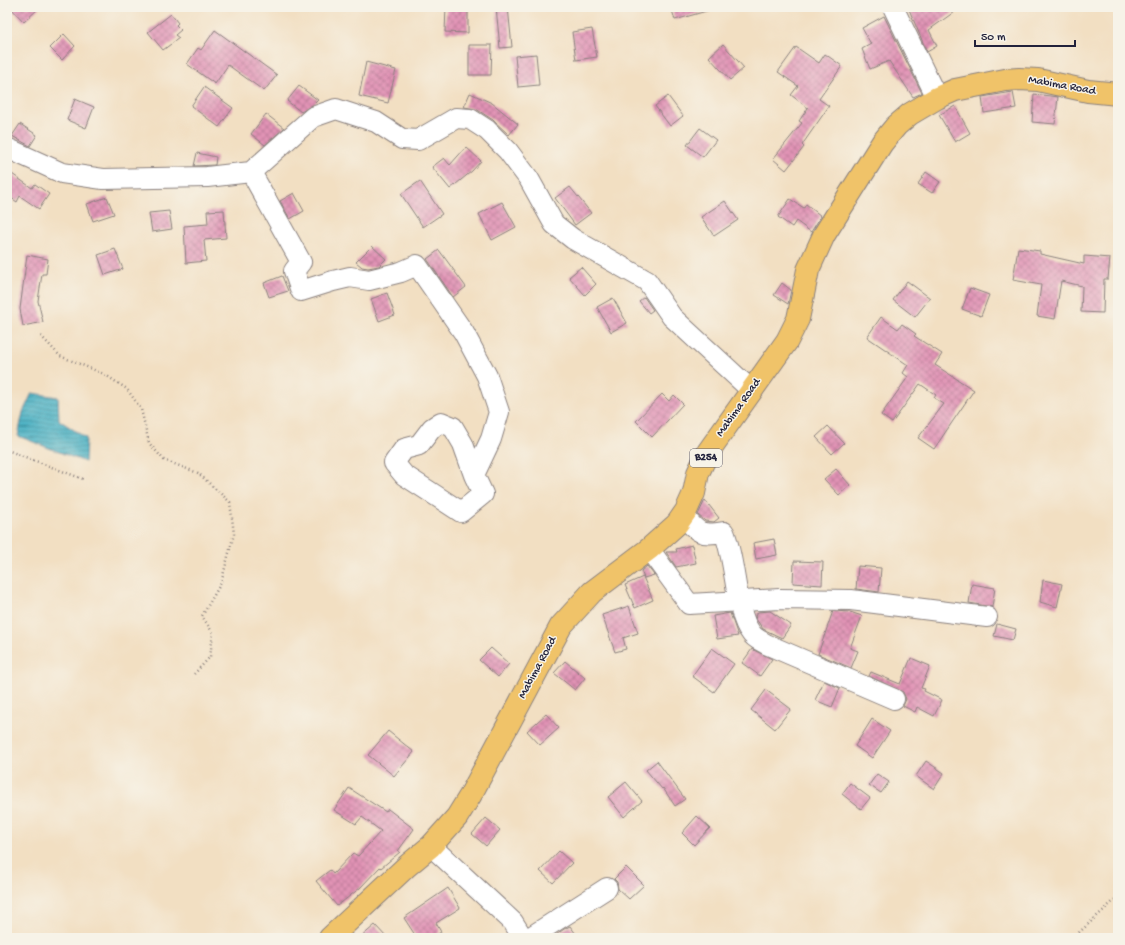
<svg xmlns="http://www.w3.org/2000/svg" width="1125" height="945" viewBox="0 0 1125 945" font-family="'Gochi Hand',sans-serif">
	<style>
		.water { fill: url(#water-rules); stroke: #33687e }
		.building { fill: url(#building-cross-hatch) }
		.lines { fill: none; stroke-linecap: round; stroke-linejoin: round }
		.minor-casing { stroke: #8a807e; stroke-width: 22 }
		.major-casing { stroke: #8a807e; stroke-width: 24 }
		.path { stroke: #8a807e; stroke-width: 2.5; stroke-dasharray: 1 3; stroke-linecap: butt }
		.minor { stroke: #fff; stroke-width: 20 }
		.major { stroke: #f0c369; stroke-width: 22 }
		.labels { text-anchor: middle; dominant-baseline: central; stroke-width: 3; stroke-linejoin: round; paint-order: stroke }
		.shield { fill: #f7f3e8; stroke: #62616f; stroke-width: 1 }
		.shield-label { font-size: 11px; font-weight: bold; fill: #22223b }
		.street-label { font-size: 12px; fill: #22223b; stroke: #f7f3e8 }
	</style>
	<defs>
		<pattern id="water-rules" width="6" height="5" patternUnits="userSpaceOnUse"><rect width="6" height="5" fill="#44afc2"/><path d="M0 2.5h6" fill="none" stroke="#388e9f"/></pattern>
		<pattern id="building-cross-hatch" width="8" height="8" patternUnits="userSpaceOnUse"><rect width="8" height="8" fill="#e193b5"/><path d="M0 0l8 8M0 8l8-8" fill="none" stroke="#b67894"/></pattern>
	</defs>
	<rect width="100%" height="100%" fill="#f7f3e8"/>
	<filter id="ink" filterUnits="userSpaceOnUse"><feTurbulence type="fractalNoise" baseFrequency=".025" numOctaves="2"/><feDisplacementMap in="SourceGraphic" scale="8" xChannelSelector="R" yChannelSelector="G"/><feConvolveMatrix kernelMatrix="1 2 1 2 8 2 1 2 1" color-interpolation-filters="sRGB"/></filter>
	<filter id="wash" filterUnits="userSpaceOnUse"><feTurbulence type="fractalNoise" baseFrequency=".012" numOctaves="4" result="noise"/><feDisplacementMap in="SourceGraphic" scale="16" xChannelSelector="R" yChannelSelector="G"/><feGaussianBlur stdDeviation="0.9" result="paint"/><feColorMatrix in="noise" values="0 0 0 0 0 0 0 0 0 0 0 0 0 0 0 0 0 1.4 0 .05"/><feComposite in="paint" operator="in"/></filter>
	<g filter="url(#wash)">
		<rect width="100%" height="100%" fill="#f2dfc2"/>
		<!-- water -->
		<path class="water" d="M32,393L58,397L59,420L86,438L85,462L18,436L23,412Z"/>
		<g id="blocks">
			<!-- building -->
			<path class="building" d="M10,7H40L24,22Z
				M446,7H468V33L445,32Z
				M496,7H508L512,47L500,48Z
				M671,7H709L710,10L675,20Z
				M908,7H961L929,30L937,46L927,52Z
				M171,14L178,23L176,25L181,30L175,35L179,38L163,50L148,32Z
				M884,16L922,93L913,97L889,61L870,69L862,49L871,44L862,28Z
				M592,29L597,57L576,60L572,32Z
				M215,30L277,75L264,91L228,65L215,84L187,64L198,48L201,50Z
				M64,34L75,46L62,60L50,48Z
				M723,44L744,68L730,80L709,57Z
				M469,45H492L491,75H469Z
				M796,47L819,63L825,54L842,66L819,99L829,106L802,145L804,147L786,170L773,159L802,123L799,121L808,108L791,95L798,86L778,72Z
				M536,54L539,85L518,87L515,56Z
				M366,62L396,70L388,103L359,96Z
				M299,86L318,100L314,104L301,112L287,101Z
				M204,87L233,108L219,127L191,106Z
				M1013,92L1016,108L984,113L982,97Z
				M470,93L492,103L518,124L509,135L493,120L476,109L464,107Z
				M1034,94L1058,97L1055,124L1032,122Z
				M668,96L683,116L670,126L655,106Z
				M75,99L94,107L86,128L67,120Z
				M955,106L970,133L955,142L939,115Z
				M266,114L284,128L265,145L251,134Z
				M20,124L37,135L30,146L12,136Z
				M700,128L716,140L703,157L687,145Z
				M466,147L481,161L472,171L450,189L432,167L444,158L450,165Z
				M197,153L216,157L215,165L194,166Z
				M926,172L940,182L932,193L918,184Z
				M12,174L32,188L35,184L49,194L39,209L20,196L17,202L7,195V181Z
				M420,181L442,214L423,227L401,194Z
				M570,187L591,213L575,225L555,198Z
				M294,193L304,211L290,219L280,201Z
				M107,197L114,214L93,221L87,204Z
				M790,199L804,208L806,204L821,216L811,232L796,221L792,227L778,217Z
				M725,201L738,220L714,236L701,217Z
				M502,202L516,227L492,240L479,214Z
				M224,210L226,238L204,240L206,261L186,263L184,226L208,224L207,211Z
				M169,211L172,229L152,232L149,213Z
				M372,246L386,259L379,266L368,268L362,267L356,262Z
				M1018,248L1040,251V254L1084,264V256L1110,258L1108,279H1104L1103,313L1081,312L1082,286L1061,281L1055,319L1037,316L1041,285L1013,280Z
				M115,249L123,269L105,275L98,255Z
				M439,250L466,287L453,297L427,259Z
				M27,255L48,259L46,274H42L38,301L43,322L23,326L20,309Z
				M581,267L596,284L585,295L569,277Z
				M282,276L288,291L269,297L264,283Z
				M907,281L930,298L915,317L893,300Z
				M782,283L791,290L788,304L774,295Z
				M970,288L989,295L981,316L962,309Z
				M387,293L395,315L379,321L371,299Z
				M644,297L653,310L649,313L639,301Z
				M613,298L627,323L611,332L597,307Z
				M881,317L898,329L902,324L916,334L914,336L942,354L935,365L974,390L934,449L918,438L944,404L934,398L936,395L920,384L892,423L881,415L908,377L903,373L908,365L867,337Z
				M662,394L669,401L674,395L683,404L652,437L636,421Z
				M828,426L844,443L832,454L816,437Z
				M836,469L850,485L839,495L824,479Z
				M705,500L719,518L714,522L705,521L698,515Z
				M774,539L777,555L756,559L753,543Z
				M692,545L696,563L676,567L666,552H677L676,549Z
				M794,561L823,562L822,585L793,583Z
				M647,566L654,575L644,578L641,571Z
				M858,566L881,568L879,592L856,589Z
				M643,577L653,600L635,608L625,585Z
				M1043,580L1062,584L1057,607L1040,602Z
				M972,584L995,588L992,607L969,603Z
				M629,606L638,633L623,638L626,649L615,652L602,615Z
				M770,611L791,625L782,638L763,629L756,619L755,616L758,612Z
				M833,611L850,612L862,616L850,648L858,651L851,668L818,654Z
				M730,613L738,636L717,639L713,616Z
				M997,624L1016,629L1013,640L994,636Z
				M491,648L509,664L498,677L479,660Z
				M712,648L734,664L714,692L692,676Z
				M752,649L772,659L760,676L742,663Z
				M911,658L930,666L921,688L925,689L924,691L942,700L934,716L917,707L915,712L903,706L906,699L903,692L869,676L871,672L900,684Z
				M565,661L585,678L575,690L554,673Z
				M824,681L840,688L832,707L815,700Z
				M766,690L791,709L775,729L751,710Z
				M546,714L559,728L540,745L527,731Z
				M872,719L890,731L872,758L855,746Z
				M388,731L414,752L394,776L368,755Z
				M657,761L685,799L675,806L663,788L662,789L646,770Z
				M926,761L944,773L934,789L916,776Z
				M877,774L889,782L881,793L869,785Z
				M626,782L642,801L624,817L608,797Z
				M850,783L870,798L861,809L842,794Z
				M349,788L386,812L388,809L414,829L398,851L400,852L381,868L380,867L360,888L337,906L316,881L330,870L333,874L353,853L358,856L381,831L362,817L356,824L334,810Z
				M697,816L710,828L694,845L682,833Z
				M486,818L500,830L486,846L472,834Z
				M559,851L572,863L553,883L540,871Z
				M626,867L644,885L629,899L618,889L617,882L614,879Z
				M448,888L460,908L436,923L441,932L432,938H417L404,918Z
				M375,925L387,938H360Z
				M570,926L579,938H552L564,929Z"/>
		</g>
	</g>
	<g filter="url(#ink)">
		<use href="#blocks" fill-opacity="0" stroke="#8a807e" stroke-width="1"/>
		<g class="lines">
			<!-- minor casing -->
			<g class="minor-casing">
				<path id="minor" d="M893,7L937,98
					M7,148L62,173L103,179L207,177L251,172L313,117L336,109L376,122L402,139L418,140L456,118L470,119L487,130L508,151L529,179L554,224L573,239L647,281L672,317L751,390
					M251,172L301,262L294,271L301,291L333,281L350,277L369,280L401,272L417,265L464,333L487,376L499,412L491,439L474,475L463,444L453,427L441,422L432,428L419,445L404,449L394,463L404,475L461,512L483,494L474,475
					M683,515C698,533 700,536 724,532C736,560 735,613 751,633C754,638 761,641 766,644L894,699
					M649,549L689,604L780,599L851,600L987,617
					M431,846L513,922L523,938
					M529,938L607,888"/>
			</g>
			<!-- major casing -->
			<g class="major-casing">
				<path id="major" d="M330,938L407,866L431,846L457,817L470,796L561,626L592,592L649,549L677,524L686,511L694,493L698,473L708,452L787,341L798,319L808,270L824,235L882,143L896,126L910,114L937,98L955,90L1005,80L1019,79L1038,80L1088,91L1118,94"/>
			</g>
			<!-- path -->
			<path class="path" d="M41,336L60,356L104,374L127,389L141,409L149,443L164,460L198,473L230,502L234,534L221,583L202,616L213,633L210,657L194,674
				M7,450L83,479
				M1073,938L1118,897"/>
			<!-- minor -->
			<use href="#minor" class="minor"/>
			<!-- major -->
			<use href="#major" class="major"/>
		</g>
	</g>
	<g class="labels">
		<!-- shield labels -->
		<rect class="shield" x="690" y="449" width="32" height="18" rx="3"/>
		<g class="shield-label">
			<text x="706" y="458">B254</text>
		</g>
		<!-- street labels -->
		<g class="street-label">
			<text transform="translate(1062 86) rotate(10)">Mabima Road</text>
			<text transform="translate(739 408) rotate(-55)">Mabima Road</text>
			<text transform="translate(538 668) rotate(-62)">Mabima Road</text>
		</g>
	</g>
	<!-- margin -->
	<rect width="1125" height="945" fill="none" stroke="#f7f3e8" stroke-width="24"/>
	<!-- scale -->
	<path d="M975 40v6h100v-6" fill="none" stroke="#22223b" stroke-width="2"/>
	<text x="981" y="40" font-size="12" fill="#22223b" stroke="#f7f3e8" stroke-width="3" paint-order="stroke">50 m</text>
</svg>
